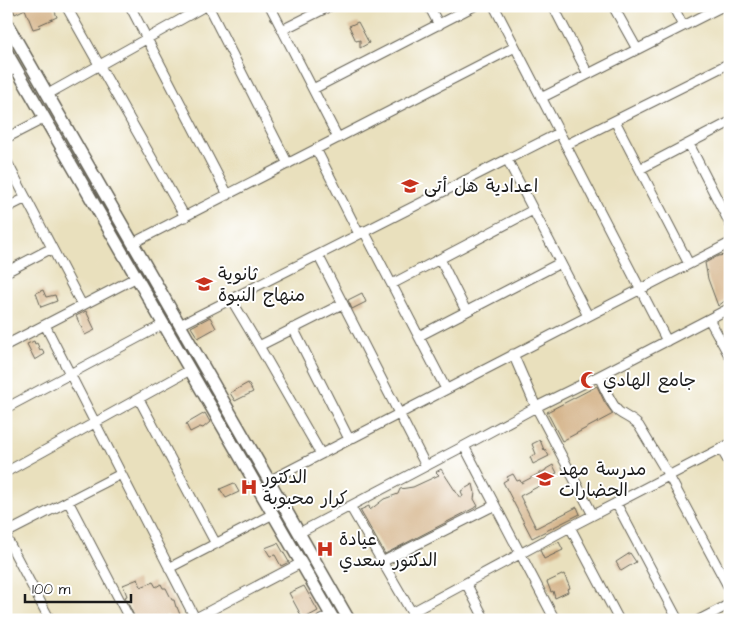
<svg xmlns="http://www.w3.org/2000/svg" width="736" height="626" viewBox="0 0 736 626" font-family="'Architects Daughter','Playpen Sans Arabic',sans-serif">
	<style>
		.building { fill: #d5b58c }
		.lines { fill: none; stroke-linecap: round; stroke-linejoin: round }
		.street-casing { stroke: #646154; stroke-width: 11 }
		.secondary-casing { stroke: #646154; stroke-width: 14 }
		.street { stroke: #fff; stroke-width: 9 }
		.secondary { stroke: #fff; stroke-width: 11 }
		.labels { text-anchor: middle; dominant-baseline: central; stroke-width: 4; stroke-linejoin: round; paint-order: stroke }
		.poi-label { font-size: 18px; fill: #1c1c1c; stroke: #fff; text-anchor: start }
	</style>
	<rect width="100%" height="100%" fill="#fff"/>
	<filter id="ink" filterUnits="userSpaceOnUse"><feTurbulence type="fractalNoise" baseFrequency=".02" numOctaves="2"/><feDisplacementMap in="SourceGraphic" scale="10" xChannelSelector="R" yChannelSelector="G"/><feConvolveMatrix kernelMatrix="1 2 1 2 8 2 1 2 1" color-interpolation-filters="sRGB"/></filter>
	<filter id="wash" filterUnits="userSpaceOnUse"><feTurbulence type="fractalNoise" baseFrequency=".0096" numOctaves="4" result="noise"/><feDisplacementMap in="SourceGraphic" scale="20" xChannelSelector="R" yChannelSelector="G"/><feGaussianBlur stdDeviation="1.12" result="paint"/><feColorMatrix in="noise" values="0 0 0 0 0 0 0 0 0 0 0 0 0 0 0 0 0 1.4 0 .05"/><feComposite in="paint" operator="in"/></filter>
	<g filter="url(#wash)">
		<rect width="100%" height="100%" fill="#e9e0bd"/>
		<g id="blocks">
			<!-- building -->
			<path class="building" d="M12,6H53L57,17L39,25L40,27L33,29L25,9L15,14Z
				M358,22L369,43L360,48V40L356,41L349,26Z
				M730,250V297L718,306L708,279L705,263L718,256L725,255L724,253Z
				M43,290L46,297L55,295L57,301L41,307L36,293Z
				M362,293L366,302L352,309L348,300Z
				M86,311L95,330L85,335L76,316Z
				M210,317L216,328L198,338L191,327Z
				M34,341L35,344L37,343L40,350L42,349L45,354L35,360L27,344Z
				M248,383L253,392L235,401L230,393Z
				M597,386L605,403L613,414L562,441L547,412Z
				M205,413L210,422L203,428L200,427L190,432L186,424Z
				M540,440L544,450L545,449L549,456L533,464L530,457L536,454L532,444Z
				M553,465L557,473L543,480L545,483L520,496L536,528L577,507L580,514L532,538L503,482L508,479L507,477L513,474L517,481L520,480L521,483L546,470V469Z
				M441,469L460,498L463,496L461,491L473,484L475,493L474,499L478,506L385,554L360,510L369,506L370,510L384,499L398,494L400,489L413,487L439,475L436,472Z
				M234,483L239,492L226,498L220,489Z
				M559,542L563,550L544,559L540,550Z
				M278,543L289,562L281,566L275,555L270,556L265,548Z
				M630,553L636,562L621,571L616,562Z
				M564,574L570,588L567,589L568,592L555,598L553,591L551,592L547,582Z
				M138,579L141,587L153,582L156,587L161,584L163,588H166L172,600H174L176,607H177L181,617L171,620L168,615L156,620H136L125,597L127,596L123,585Z
				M304,586L318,611L303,619L289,593Z"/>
		</g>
	</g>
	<g filter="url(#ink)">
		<use href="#blocks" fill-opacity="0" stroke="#646154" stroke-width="1"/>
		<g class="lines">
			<!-- street casing -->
			<g class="street-casing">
				<path id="street" d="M66,6L185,217
					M130,6L228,195
					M208,6L288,164
					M270,6L338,138
					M429,6L439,25
					M494,6L667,341
					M553,6L588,74
					M613,6L637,49
					M673,6L683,26
					M282,30L330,6
					M6,73L16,68
					M313,89L474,6
					M48,94L205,6
					M541,98L723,6
					M615,121L689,264
					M6,138L45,118
					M689,144L730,224
					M566,145L730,63
					M316,149L359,234
					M507,159L588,316
					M6,160L82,305
					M640,169L730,122
					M6,208L26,198
					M364,231L446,389
					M133,243L515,47
					M318,255L426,466
					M440,259L466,311
					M6,272L52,248
					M392,284L533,210
					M231,299L259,346L321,454
					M709,319L730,357
					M45,325L195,618
					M180,325L559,133
					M293,328L349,439
					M419,336L560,263
					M6,345L137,277
					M259,346L342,304
					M513,354L536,407L593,515
					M599,376C603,385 612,406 619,412C626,417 633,419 639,426L669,476L730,590
					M139,399L216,544
					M6,408L164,324
					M464,446L555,620
					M721,449L730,464
					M6,472L190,370
					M269,481L730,243
					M68,501L130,620
					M616,503L678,620
					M350,506L416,620
					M570,527L619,620
					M6,533L121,474
					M299,533L464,446L536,407L599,376L730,308
					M6,537L50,620
					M382,562L495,505
					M169,568L273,514
					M466,583L485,620
					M412,612L570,527L730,444
					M192,620L301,563
					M321,620L331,615
					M699,620L730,604"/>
			</g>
			<!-- secondary casing -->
			<g class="secondary-casing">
				<path id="secondary" d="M6,22L349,620
					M6,51L334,620"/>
			</g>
			<!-- street -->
			<use href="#street" class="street"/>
			<!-- secondary -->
			<use href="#secondary" class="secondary"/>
		</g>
	</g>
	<!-- icons -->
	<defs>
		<g id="school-bare" transform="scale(1.35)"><path d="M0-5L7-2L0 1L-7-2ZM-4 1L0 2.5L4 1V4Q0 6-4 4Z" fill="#c8321e" stroke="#fff" stroke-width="2.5" paint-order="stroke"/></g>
		<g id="mosque-bare" transform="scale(1.35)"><path d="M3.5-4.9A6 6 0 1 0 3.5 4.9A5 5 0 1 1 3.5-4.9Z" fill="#c8321e" stroke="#fff" stroke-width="2.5" paint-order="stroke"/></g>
		<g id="hospital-bare" transform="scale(1.35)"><path d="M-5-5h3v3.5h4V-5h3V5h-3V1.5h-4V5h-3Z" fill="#c8321e" stroke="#fff" stroke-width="2.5" paint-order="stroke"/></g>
	</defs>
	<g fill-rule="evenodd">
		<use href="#school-bare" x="410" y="186"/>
		<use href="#school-bare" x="204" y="284"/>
		<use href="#mosque-bare" x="589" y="380"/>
		<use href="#school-bare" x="545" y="479"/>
		<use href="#hospital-bare" x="249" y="487"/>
		<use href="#hospital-bare" x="325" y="549"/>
	</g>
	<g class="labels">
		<!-- poi labels -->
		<g class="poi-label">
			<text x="424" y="186">اعدادية هل أتى</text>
			<text x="218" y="274">ثانوية<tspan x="218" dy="21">منهاج النبوة</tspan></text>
			<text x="603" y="380">جامع الهادي</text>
			<text x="559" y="469">مدرسة مهد<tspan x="559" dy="21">الحضارات</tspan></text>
			<text x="263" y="477">الدكتور<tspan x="263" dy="21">كرار محبوبة</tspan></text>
			<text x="339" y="539">عيادة<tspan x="339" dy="21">الدكتور سعدي</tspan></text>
		</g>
	</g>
	<!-- margin -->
	<rect width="736" height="626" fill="none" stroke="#fff" stroke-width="25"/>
	<!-- scale -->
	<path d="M25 594v8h106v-8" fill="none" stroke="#1c1c1c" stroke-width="2.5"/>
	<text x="32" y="594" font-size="15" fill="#1c1c1c" stroke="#ffffff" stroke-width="4" paint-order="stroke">100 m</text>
</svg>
